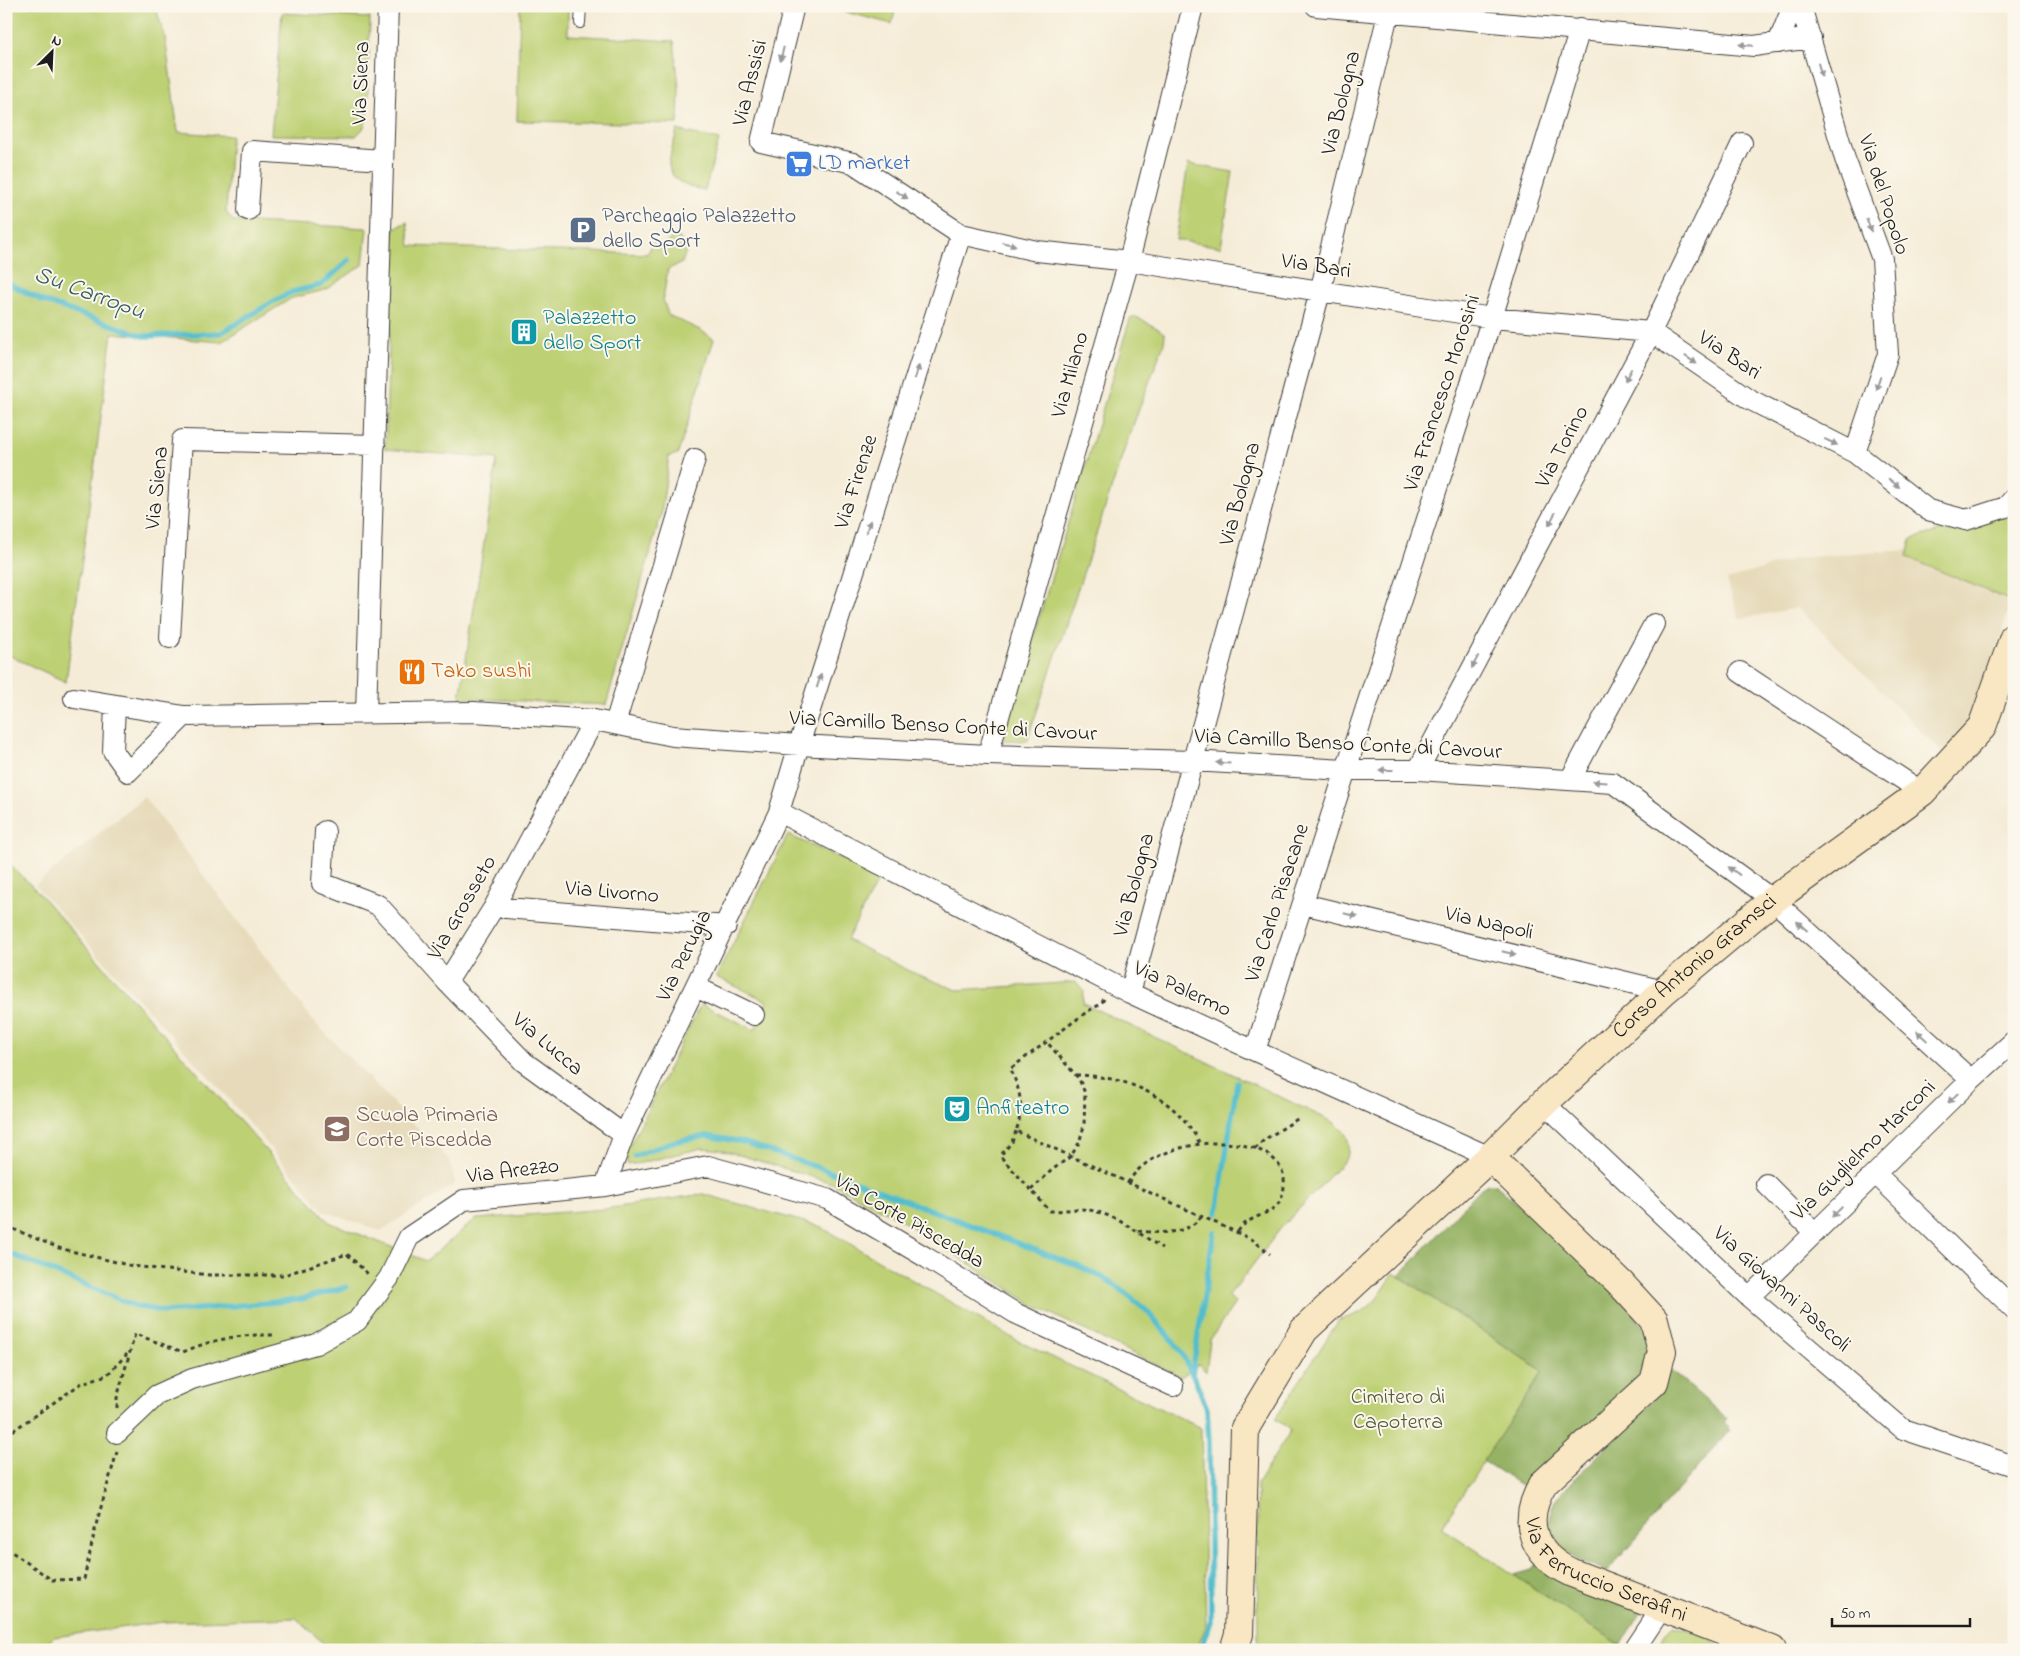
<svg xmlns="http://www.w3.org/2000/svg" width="2020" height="1656" viewBox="0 0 2020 1656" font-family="'Indie Flower',sans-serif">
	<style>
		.built { fill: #e6daba }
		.green { fill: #bdd073; stroke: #6c7648 }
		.forest { fill: #96b265; stroke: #596740 }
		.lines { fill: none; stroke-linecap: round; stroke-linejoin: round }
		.stream { stroke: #51bdcc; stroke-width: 5.5 }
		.lane-casing { stroke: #3d3b38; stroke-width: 12 }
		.street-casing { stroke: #3d3b38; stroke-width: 22 }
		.secondary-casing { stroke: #3d3b38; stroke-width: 30 }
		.path { stroke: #3d3b38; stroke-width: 3; stroke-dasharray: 4 4; stroke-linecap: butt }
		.lane { stroke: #fff; stroke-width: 10 }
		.street { stroke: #fff; stroke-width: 20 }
		.secondary { stroke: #f9e7c3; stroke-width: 28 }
		.oneway { fill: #999 }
		.labels { text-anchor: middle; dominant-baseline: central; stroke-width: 4; stroke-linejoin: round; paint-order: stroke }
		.street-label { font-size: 22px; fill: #1c1c1c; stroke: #fbf7ec }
		.shop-label { font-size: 22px; fill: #366cbe; stroke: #fbf7ec; text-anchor: start }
		.service-label { font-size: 22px; fill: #4e5e75; stroke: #fbf7ec; text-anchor: start }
		.culture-label { font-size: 22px; fill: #0d838f; stroke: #fbf7ec; text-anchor: start }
		.food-label { font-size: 22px; fill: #c56008; stroke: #fbf7ec; text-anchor: start }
		.education-label { font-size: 22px; fill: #785e54; stroke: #fbf7ec; text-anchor: start }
		.park-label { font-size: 22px; fill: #545b3a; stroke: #fbf7ec }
		.water-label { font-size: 24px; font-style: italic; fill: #315c62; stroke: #fbf7ec }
	</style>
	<rect width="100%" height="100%" fill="#fbf7ec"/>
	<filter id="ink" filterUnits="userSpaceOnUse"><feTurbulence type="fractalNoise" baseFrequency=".02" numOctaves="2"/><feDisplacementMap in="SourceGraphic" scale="10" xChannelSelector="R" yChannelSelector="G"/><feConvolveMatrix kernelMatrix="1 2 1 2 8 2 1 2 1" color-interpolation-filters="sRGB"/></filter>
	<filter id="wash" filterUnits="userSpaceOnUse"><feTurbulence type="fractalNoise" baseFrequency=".0096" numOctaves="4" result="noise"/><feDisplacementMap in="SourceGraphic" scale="20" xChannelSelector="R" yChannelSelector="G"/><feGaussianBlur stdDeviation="1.12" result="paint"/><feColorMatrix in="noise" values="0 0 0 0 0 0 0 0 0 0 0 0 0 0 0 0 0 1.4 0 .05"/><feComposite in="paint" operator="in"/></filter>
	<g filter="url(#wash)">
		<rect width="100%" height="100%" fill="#f5ecd7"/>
		<!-- built -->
		<path class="built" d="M1909,550L1907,557L2011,601L1977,716L1943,753L1798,608L1739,619L1727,580L1796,558Z
			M144,797L315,1023L449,1160L455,1184L380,1231L324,1211L228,1098L35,885Z"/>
		<!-- green -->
		<path class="green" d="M6,6H155L165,37L178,132L231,136L226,212L233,221L367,228L363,265L325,290L292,298L221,342L112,333L66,682L6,654Z
			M520,6H568V35L674,41L679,87L678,124L517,121Z
			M822,6H896L892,24Z
			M282,13L370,18L367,118L363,129L356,136L271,135Z
			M677,130L719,140L705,190C691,188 671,183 669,165C669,155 675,140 677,130Z
			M1188,164L1233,172L1221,247L1176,240Z
			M407,222L410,246L647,254L653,243L660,248L673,237L680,238L686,251L682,263L668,269L663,299L668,315L700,330L714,339L678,454L669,456L661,515L606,705L460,698L497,459L385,449L394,228Z
			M1136,317L1157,328L1165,334L1164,343L1129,436L1027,741L1002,740L1130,319Z
			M2014,508V591L2011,601L1907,557L1911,539L2011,511Z
			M788,835L880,876L847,940L914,973L957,990L1076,982L1084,991L1083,1003L1333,1122C1348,1133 1351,1140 1347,1158L1281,1228L1229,1296L1235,1303L1210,1340L1206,1372L1199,1364L1181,1377L1035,1306L908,1224L832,1183L723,1150L702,1148L641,1163L627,1165V1151L701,1004L755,1030L767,1001L716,977Z
			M6,861L38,892L329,1222L426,1261L476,1219L605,1209L703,1194L819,1226L1016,1340L1201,1428L1206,1627L1196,1650H331L296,1618L163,1622L54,1637L39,1650H6Z
			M1394,1273L1543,1371L1441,1527L1621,1646L1618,1650H1258L1257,1484L1291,1430L1275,1419L1339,1320C1372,1312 1377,1299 1394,1273Z
			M1673,1626L1697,1632L1725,1650H1655L1666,1633Z"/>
		<!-- forest -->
		<path class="forest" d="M1489,1184L1496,1185L1618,1291L1648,1334L1651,1352L1646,1370L1529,1490L1483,1461L1543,1371L1399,1276L1481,1188Z
			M1671,1370L1727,1419L1723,1423L1730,1430L1607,1572C1571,1559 1532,1541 1557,1497L1654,1399Z
			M1538,1561L1642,1610L1621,1646L1514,1575L1532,1570Z"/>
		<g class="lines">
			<!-- stream -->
			<path class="stream" d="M6,282L43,301L143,336L221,333L274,301L292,292L321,285L349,260
				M635,1156L672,1142L707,1136L743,1142L825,1170L1078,1266L1108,1280L1146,1310L1180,1350L1198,1386L1207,1409L1209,1441L1211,1621L1201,1650
				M1217,1213L1237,1082
				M6,1252L135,1306L166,1312L298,1300L347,1287
				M1192,1374L1214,1232"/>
		</g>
	</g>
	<g filter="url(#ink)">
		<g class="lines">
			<!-- lane casing -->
			<g class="lane-casing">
				<path id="lane" d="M580,23L581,6"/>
			</g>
			<!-- street casing -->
			<g class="street-casing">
				<path id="street" d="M794,6L761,142L853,163L961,234L1037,251L1129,261L1492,318L1651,332L1749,399L1855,453L1928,510L1966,520L2006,507L2014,498
					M1316,6L1754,46L1811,38
					M1801,6L1845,159L1882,259L1888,354L1855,453
					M1778,43L1793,6
					M248,210L252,151L383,160
					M170,638L182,440L375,445
					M1740,672L1922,792
					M74,698L184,716L128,772L113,751L115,705
					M366,713L388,6
					M184,716L474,712L594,720L673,736L799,745L988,755L1192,761L1345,770H1418L1613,783L1773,900L1971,1080
					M615,724L695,459
					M988,755L1129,261L1193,6
					M1418,770L1651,332L1742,143
					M1570,780L1654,624
					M779,812L1130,993L1255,1051L1490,1157
					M325,831L322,883L378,905L447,982L524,1062L624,1135
					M1303,904L1664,991
					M494,907L726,926
					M447,982L494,907L594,720
					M696,987L754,1015
					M1130,993L1320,292L1390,6
					M1255,1051L1492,318L1580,29
					M1544,1103L1749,1297L1903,1429L2014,1466
					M1876,1174L2014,1309
					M1766,1184L1815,1233
					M605,1186L624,1135L779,812L799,745L961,234
					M1749,1297L1971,1080L2014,1041
					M117,1433L157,1395L192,1379L316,1344L357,1321L389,1278L409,1237L464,1200L605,1186L708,1166L827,1199L927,1258L1015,1313L1173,1386
					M1634,1650L1662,1608"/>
			</g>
			<!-- secondary casing -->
			<g class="secondary-casing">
				<g id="secondary">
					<path id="s1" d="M1490,1157L1620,1283L1654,1320L1662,1351L1654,1382L1544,1483C1520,1521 1532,1555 1572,1573L1772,1650"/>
					<path id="s2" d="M1234,1650L1239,1634L1245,1428L1304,1330L1490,1157L1544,1103L1664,991L1773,900L1922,792L1982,727L2014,637"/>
				</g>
			</g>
			<!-- path -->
			<path class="path" d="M1104,999L1101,1004L1088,1011L1010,1069C1021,1090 1024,1109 1016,1131L1253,1240L1270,1254
				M1076,1075C1127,1076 1177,1097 1200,1144
				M1016,1131L1012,1142L1000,1156L1050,1211C1061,1211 1071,1209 1082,1209C1114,1212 1136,1232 1162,1248
				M1255,1149L1264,1140L1299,1118
				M1128,1183C1158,1128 1304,1127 1282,1196C1276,1217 1248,1213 1237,1233
				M1031,1190L1052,1170L1071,1156L1079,1143L1084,1126L1085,1093L1079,1079L1046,1041
				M6,1226L59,1248L132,1266L209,1275H284L347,1254L369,1275
				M1138,1231C1161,1233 1186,1236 1202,1216
				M117,1408V1398L135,1334L183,1352C213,1339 241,1334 274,1335
				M6,1433L8,1434L82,1383L107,1375L127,1354
				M6,1548L52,1580L84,1579L97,1521L117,1452
				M266,1650H279"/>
			<!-- lane -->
			<use href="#lane" class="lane"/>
			<!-- street -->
			<use href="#street" class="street"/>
			<!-- secondary -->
			<use href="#secondary" class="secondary"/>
		</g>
		<!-- one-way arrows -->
		<defs><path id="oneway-solid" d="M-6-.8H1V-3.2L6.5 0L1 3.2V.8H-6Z" transform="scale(1.25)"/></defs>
		<g class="oneway">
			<use href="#oneway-solid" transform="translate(1746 45) rotate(-175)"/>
			<use href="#oneway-solid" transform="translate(782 54) rotate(104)"/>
			<use href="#oneway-solid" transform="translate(1820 70) rotate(74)"/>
			<use href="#oneway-solid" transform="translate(902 195) rotate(33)"/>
			<use href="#oneway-solid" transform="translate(1869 225) rotate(70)"/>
			<use href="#oneway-solid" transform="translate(1009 244) rotate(13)"/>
			<use href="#oneway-solid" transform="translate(1691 360) rotate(34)"/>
			<use href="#oneway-solid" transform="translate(917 372) rotate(-72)"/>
			<use href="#oneway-solid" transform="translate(1628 375) rotate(118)"/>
			<use href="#oneway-solid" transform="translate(1878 383) rotate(108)"/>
			<use href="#oneway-solid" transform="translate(1831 442) rotate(25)"/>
			<use href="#oneway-solid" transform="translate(1894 483) rotate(38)"/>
			<use href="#oneway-solid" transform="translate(1552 519) rotate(118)"/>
			<use href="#oneway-solid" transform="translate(868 527) rotate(-72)"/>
			<use href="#oneway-solid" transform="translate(1475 662) rotate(118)"/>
			<use href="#oneway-solid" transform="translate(819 681) rotate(-72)"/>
			<use href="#oneway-solid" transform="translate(1223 763) rotate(-177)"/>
			<use href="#oneway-solid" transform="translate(1386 770) rotate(-180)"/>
			<use href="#oneway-solid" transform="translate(1600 782) rotate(-177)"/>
			<use href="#oneway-solid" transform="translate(1734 871) rotate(-144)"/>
			<use href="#oneway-solid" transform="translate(1351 915) rotate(13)"/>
			<use href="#oneway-solid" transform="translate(1802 926) rotate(-138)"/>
			<use href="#oneway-solid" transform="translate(1509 953) rotate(14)"/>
			<use href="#oneway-solid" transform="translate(1922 1036) rotate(-138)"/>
			<use href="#oneway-solid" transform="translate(1953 1098) rotate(136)"/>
			<use href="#oneway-solid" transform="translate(1837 1212) rotate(136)"/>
		</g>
	</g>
	<!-- icons -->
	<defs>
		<g id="supermarket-square" transform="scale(1.4375)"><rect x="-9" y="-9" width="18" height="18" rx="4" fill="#3f7fe0" stroke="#fbf7ec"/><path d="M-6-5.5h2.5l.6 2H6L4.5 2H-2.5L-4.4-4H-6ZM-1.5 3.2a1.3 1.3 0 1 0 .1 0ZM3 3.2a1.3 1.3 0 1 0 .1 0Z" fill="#fff"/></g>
		<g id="parking-square" transform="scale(1.4375)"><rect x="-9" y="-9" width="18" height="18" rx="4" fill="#5c6f8a" stroke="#fbf7ec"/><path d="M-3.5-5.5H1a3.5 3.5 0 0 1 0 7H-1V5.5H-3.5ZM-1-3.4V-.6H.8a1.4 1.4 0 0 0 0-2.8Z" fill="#fff"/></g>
		<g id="building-square" transform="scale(1.4375)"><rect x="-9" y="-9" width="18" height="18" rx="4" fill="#0f9aa8" stroke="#fbf7ec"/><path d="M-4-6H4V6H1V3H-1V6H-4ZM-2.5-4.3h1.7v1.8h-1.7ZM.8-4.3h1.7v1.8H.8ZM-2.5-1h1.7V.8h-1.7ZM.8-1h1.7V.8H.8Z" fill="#fff"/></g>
		<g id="restaurant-square" transform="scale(1.4375)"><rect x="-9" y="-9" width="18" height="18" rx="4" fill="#e8710a" stroke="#fbf7ec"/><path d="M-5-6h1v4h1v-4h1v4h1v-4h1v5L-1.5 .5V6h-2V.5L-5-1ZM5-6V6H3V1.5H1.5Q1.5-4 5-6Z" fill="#fff"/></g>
		<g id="theatre-square" transform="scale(1.4375)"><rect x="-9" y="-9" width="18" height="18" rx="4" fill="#0f9aa8" stroke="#fbf7ec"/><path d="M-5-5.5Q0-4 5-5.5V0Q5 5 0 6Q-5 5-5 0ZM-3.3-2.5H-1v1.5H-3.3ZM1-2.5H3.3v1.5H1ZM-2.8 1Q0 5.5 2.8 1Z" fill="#fff"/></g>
		<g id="school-square" transform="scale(1.4375)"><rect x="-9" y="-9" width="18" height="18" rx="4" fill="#8d6e63" stroke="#fbf7ec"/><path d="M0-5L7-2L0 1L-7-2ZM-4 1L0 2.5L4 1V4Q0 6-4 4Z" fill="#fff"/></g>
	</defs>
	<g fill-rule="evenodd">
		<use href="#supermarket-square" x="799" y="164"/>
		<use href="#parking-square" x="583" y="230"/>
		<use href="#building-square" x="524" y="332"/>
		<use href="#restaurant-square" x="412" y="672"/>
		<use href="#theatre-square" x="957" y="1109"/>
		<use href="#school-square" x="337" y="1129"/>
	</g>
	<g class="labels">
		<!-- street labels -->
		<g class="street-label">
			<text transform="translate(362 83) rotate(-88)">Via Siena</text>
			<text transform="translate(751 83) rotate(-76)">Via Assisi</text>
			<text transform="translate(1342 103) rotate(-76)">Via Bologna</text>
			<text transform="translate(1883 195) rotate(72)">Via del Popolo</text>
			<text transform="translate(1316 267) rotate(9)">Via Bari</text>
			<text transform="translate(1729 356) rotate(34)">Via Bari</text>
			<text transform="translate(1071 375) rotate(-74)">Via Milano</text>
			<text transform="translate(1443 393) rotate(-72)">Via Francesco Morosini</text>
			<text transform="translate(1563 447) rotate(-62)">Via Torino</text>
			<text transform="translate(857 482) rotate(-72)">Via Firenze</text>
			<text transform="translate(158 488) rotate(-84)">Via Siena</text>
			<text transform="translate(1241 494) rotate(-75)">Via Bologna</text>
			<text transform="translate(943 727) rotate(3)">Via Camillo Benso Conte di Cavour</text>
			<text transform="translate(1348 745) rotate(3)">Via Camillo Benso Conte di Cavour</text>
			<text transform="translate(1135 885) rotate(-75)">Via Bologna</text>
			<text transform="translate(612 893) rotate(5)">Via Livorno</text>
			<text transform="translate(1278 903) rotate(-72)">Via Carlo Pisacane</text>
			<text transform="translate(463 908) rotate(-60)">Via Grosseto</text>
			<text transform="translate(1489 924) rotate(13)">Via Napoli</text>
			<text transform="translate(685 956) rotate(-64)">Via Perugia</text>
			<text stroke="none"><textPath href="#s2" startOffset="871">Corso Antonio Gramsci</textPath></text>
			<text transform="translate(1182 990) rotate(25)">Via Palermo</text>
			<text transform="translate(547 1045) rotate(40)">Via Lucca</text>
			<text transform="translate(1864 1151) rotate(-44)">Via Guglielmo Marconi</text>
			<text transform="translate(513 1172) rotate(-7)">Via Arezzo</text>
			<text transform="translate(909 1222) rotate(30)">Via Corte Piscedda</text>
			<text transform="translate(1781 1290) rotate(42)">Via Giovanni Pascoli</text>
			<text stroke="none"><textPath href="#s1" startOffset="579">Via Ferruccio Serafini</textPath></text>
		</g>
		<!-- shop labels -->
		<g class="shop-label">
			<text x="818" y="164">LD market</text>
		</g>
		<!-- service labels -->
		<g class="service-label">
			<text x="602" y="217">Parcheggio Palazzetto<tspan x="602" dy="25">dello Sport</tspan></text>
		</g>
		<!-- culture labels -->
		<g class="culture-label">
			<text x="543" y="319">Palazzetto<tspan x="543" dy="25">dello Sport</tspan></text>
			<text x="976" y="1109">Anfiteatro</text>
		</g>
		<!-- food labels -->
		<g class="food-label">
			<text x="431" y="672">Tako sushi</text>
		</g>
		<!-- education labels -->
		<g class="education-label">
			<text x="356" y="1116">Scuola Primaria<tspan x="356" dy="25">Corte Piscedda</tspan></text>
		</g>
		<!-- park labels -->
		<g class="park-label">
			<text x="1398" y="1398">Cimitero di<tspan x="1398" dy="25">Capoterra</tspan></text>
		</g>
		<!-- water labels -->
		<g class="water-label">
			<text transform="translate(89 294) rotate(20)">Su Carropu</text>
		</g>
	</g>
	<!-- margin -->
	<rect width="2020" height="1656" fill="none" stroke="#fbf7ec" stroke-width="25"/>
	<!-- north arrow -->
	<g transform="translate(52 52) rotate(24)" stroke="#fbf7ec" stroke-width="4" paint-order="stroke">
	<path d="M0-4L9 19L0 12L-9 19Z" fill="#1c1c1c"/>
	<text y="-8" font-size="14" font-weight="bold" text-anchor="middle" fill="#1c1c1c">N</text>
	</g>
	<!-- scale -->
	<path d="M1832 1618v8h138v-8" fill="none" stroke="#1c1c1c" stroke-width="2.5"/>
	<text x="1840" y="1618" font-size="15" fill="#1c1c1c" stroke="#fbf7ec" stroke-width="4" paint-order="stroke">50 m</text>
</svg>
